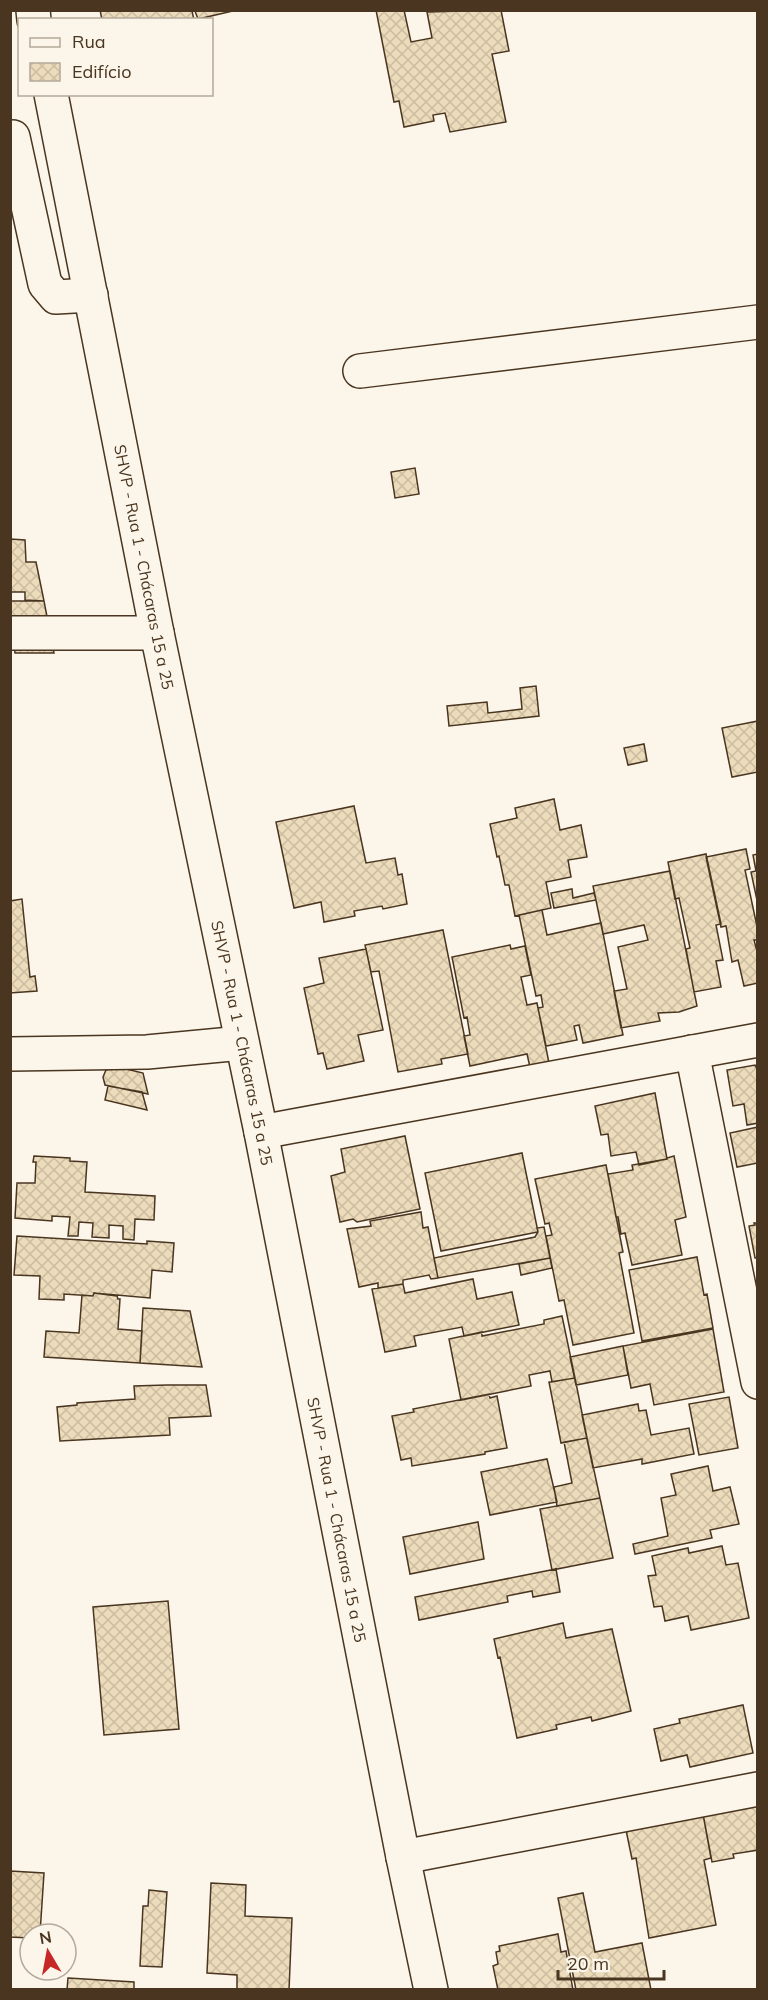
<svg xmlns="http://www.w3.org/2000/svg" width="768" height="2000" viewBox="0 0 768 2000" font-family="Mulish,sans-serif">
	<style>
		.building { fill: url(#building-cross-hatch); stroke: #4a3520; stroke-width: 1.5 }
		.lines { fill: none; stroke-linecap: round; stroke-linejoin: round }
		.minor-casing { stroke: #4a3520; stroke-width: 36 }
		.minor { stroke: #fbf6e9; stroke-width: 33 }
		.labels { text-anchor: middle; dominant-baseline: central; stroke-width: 4.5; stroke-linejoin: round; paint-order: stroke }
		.street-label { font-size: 16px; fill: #4a3520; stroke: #fbf6e9 }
	</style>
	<defs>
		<pattern id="building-cross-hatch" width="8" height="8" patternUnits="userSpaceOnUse" patternTransform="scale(1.5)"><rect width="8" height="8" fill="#ecdcbc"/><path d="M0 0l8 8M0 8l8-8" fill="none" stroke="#ccbda1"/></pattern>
	</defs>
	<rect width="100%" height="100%" fill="#fbf6e9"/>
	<!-- building -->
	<path class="building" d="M100,10H237L198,19L195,11H192L194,20H102Z
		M376,10H404L411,42L432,38L427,12L501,10L509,51L492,54L506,122L450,132L445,113L433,115L434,121L404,127L399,101L394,102Z
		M415,468L419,494L395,498L391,472Z
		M10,539L25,540L26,562H36L44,601L25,600V592H10Z
		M10,601H44L54,653H15L10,623Z
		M536,686L539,716L449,726L447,706L487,702L488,713L522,709L520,688Z
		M758,721V772L732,777L722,728Z
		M644,744L647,761L628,765L624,748Z
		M554,799L560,830L581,825L587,857L568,860L571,877L546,882L551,908L515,916L509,885H505L499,856L497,857L490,824L517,818L515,808Z
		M354,806L366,863L395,858L398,875L402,874L407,904L383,909L382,906L354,911L355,916L324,922L321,902L294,908L276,822Z
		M746,849L750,869L745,870L758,931V940H754L758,955V983L744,986L738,960L732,962L726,926L721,927L706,857Z
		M706,854L721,924L716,925L723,960L716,961L721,987L694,992L686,949L690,948L679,898L675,899L668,862Z
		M758,854V905L751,872L756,871L753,855Z
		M670,871L697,1006L679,1012L658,1013L660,1021L621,1028L614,991L627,989L618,947L648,940L644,925L603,934L593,886Z
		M572,889L573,898L594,893L596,900L554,908L551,893Z
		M22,899L30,977L35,976L37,991L10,993V901Z
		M542,910L547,935L601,923L623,1035L583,1043L579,1025L574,1026L577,1040L546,1046L538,1008L543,1007L541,995L536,996L519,915Z
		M443,930L468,1054L441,1059L442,1064L398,1072L379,971L371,972L365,945Z
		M510,945L511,949L525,946L531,975L521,977L527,1005L537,1003L549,1063L530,1067L527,1054L470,1066L464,1036L470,1035L467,1017L464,1018L452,957Z
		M366,949L383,1030L358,1035L364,1061L327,1069L323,1053L318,1054L304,988L324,983L319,958Z
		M755,1065L758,1071V1123L747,1125L744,1104L733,1106L727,1070Z
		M118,1067L143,1073L148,1094L105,1085L103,1077L106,1070Z
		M108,1086L142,1092L147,1110L105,1100Z
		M655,1093L667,1159L639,1165L636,1152L611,1156L608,1134L601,1135L595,1106Z
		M758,1127V1163L737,1167L730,1133Z
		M405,1136L420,1209L357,1222L353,1219L340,1222L331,1176L345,1172L341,1149Z
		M522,1153L538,1232L441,1251L425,1173Z
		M34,1156L70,1158V1161L87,1162L85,1192L155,1196L154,1220L135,1219L134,1240L123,1239V1226L109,1225V1238L92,1237L93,1223L79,1222L78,1236H68L70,1217L52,1216V1221L15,1218L17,1183H35L36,1162H33Z
		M674,1156L686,1217L675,1220L682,1255L632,1265L625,1233L621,1234L618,1217H616L608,1174L633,1170L632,1165L667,1159V1158Z
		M606,1165L623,1252L619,1253L634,1333L573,1345L564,1300L559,1301L546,1236L552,1235L549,1223L545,1224L535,1179Z
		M421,1212L423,1228L428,1227L438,1278L431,1279L429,1275L403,1280V1284L378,1288V1283L359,1287L347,1229L371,1226L370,1221Z
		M754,1223H758V1258H755L749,1226L755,1225Z
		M544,1227L550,1258L438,1278L434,1258L535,1237L538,1232L537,1228Z
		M17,1236L147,1244V1241L174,1243L172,1272L152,1270L150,1298L94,1293L93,1296L64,1294V1300L39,1299L40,1276L14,1275Z
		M697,1257L704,1295L707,1294L713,1328L642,1341L629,1270Z
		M550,1258L552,1268L521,1275L519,1264Z
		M473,1279L477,1299L512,1292L519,1325L464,1336L462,1327L414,1336L416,1346L385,1352L372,1289L403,1284L405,1293Z
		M94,1293L117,1296L118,1299H120L118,1329L142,1331L140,1363L44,1357L46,1331L79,1333L82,1295L93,1296Z
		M143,1308L190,1311L202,1367L140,1363Z
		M562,1316L575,1378L552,1382L550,1371L529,1375L531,1386L461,1400L449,1339L482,1332V1336L544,1324V1320Z
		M713,1329L724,1392L654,1405L650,1384L631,1388L623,1346Z
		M623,1346L628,1375L576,1385L570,1357Z
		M575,1378L587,1438L561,1443L549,1382Z
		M167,1385H206L211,1416L169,1418L170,1435L60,1441L57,1407L77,1405V1403L135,1399L134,1386Z
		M489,1394L490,1398L497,1396L507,1448L485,1452V1454L412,1466L411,1458L401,1460L392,1416L414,1412L413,1409Z
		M729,1397L738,1448L699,1455L689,1404Z
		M638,1404L639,1411L646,1410L651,1435L689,1428L694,1454L642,1464V1459L593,1468L582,1415Z
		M587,1438L600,1498L557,1506L554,1487L572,1483L564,1442Z
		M547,1459L557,1502L490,1515L481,1472Z
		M708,1466L713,1491L730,1487L739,1524L710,1530L712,1538L635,1554L633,1544L668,1536L661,1498L676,1495L671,1474Z
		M600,1498L613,1558L552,1570L540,1509Z
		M478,1522L484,1559L410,1574L403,1537Z
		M722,1546L726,1565L738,1563L749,1618L691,1630L688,1616L665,1621L662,1606L654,1607L648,1576L656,1575L652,1556L688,1548L689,1553Z
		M556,1569L560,1592L533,1597L532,1591L507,1596L508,1602L419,1620L415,1597Z
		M168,1601L179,1729L104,1735L93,1607Z
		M563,1623L566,1638L612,1629L631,1711L592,1721L591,1717L556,1725L557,1729L517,1738L500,1657L498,1658L494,1639Z
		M743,1705L753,1753L690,1767L687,1755L661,1761L654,1729L680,1723L679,1719Z
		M758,1803V1850L733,1854L734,1858L712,1862L703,1814Z
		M703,1814L711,1858L704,1860L716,1925L649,1938L636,1858L632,1859L626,1830Z
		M10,1871L44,1873L40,1934H30V1938L10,1937Z
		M211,1883L246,1885L245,1916L292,1918L289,1990H237V1975L207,1973Z
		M149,1890L167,1892L162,1967L140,1966L143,1906H148Z
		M583,1893L595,1952L642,1943L651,1990H576L558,1898Z
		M558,1934L561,1952L566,1951L573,1990H498L493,1966L498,1964L496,1952L500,1951L499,1946Z
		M68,1978L134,1982V1990H67Z"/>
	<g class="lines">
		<!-- minor casing -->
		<g class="minor-casing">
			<g id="minor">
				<path d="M33,10L34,20"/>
				<path id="s1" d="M51,94L157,633L261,1132L403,1857L431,1990"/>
				<path d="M13,137L45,284L56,297L91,295"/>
				<path d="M360,371L758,322"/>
				<path d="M10,633H157"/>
				<path d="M692,1052L758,1382"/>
				<path d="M10,1054L147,1052L242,1043"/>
				<path d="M261,1132L758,1040"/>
				<path d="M403,1857L758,1789"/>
			</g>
		</g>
		<!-- minor -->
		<use href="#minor" class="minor"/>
	</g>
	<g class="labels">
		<!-- street labels -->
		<g class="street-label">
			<text stroke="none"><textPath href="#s1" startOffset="482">SHVP - Rua 1 - Chácaras 15 a 25</textPath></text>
			<text stroke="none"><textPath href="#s1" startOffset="968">SHVP - Rua 1 - Chácaras 15 a 25</textPath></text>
			<text stroke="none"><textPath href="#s1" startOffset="1454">SHVP - Rua 1 - Chácaras 15 a 25</textPath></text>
		</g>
	</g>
	<!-- border -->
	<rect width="768" height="2000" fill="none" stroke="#4a3520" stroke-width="24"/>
	<!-- legend -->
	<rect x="18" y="18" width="195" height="78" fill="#fbf6e9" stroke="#b4a999" stroke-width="1.5"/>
	<rect x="30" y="38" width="30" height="9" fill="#fbf6e9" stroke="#b4a999" stroke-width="1.5"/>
	<text x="72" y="48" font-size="18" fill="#4a3520">Rua</text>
	<rect x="30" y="63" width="30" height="18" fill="url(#building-cross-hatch)" stroke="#b4a999" stroke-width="1.5"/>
	<text x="72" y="78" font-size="18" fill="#4a3520">Edifício</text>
	<!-- north arrow -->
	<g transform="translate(48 1952) rotate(350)"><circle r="28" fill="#fbf6e9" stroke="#b4a999" stroke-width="1.5"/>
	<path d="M0-4.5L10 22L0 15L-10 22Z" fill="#c62828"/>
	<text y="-9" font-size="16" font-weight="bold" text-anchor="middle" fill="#4a3520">N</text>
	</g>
	<!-- scale -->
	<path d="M558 1970v9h106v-9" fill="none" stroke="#4a3520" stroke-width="3"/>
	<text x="567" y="1970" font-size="18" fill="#4a3520" stroke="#fbf6e9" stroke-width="4.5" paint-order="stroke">20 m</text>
</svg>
